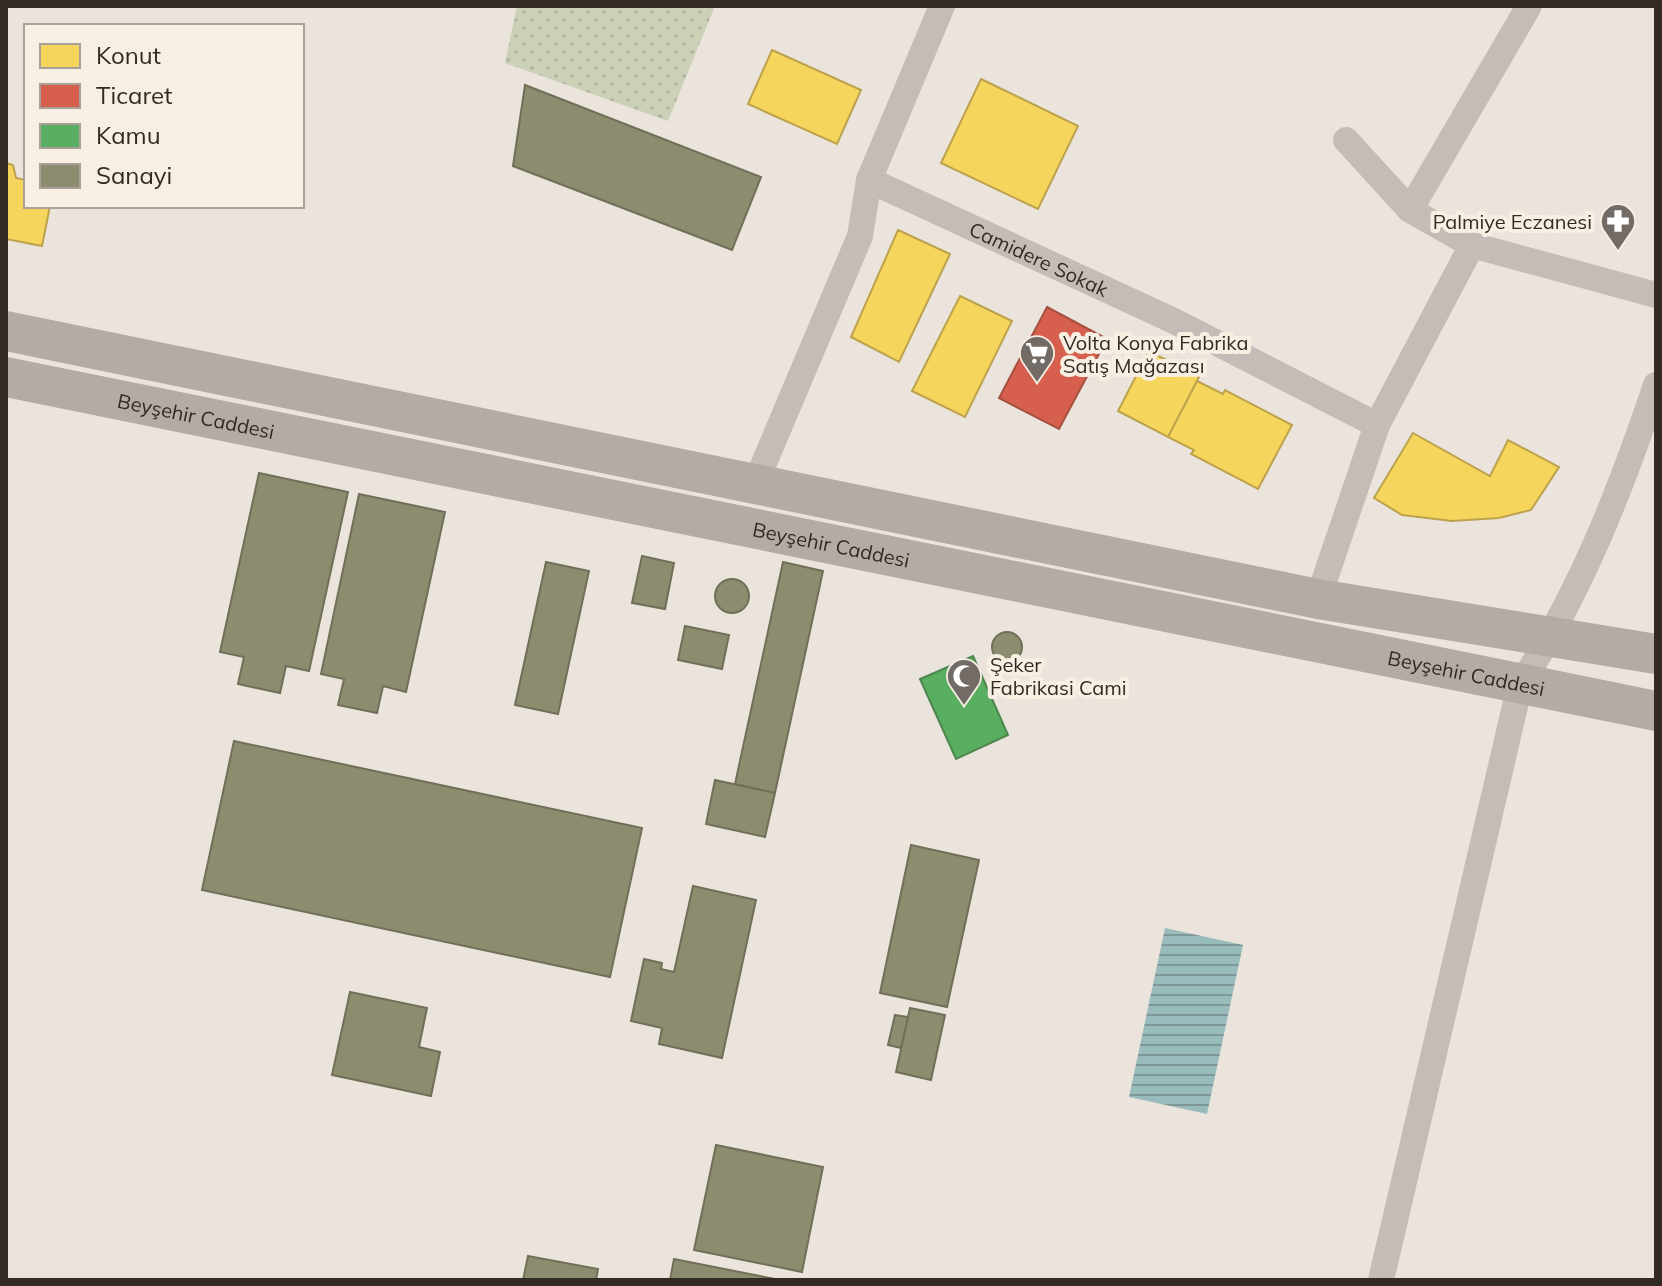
<svg xmlns="http://www.w3.org/2000/svg" width="1662" height="1286" viewBox="0 0 1662 1286" font-family="Mulish,sans-serif">
	<style>
		.green { fill: url(#green-dots) }
		.water { fill: url(#water-rules) }
		.homes { fill: #f6d55c; stroke: #bca24c; stroke-width: 2 }
		.shops { fill: #d6604d; stroke: #a55041; stroke-width: 2 }
		.public { fill: #5aae61; stroke: #4e864f; stroke-width: 2 }
		.industry { fill: #8c8c6e; stroke: #716f58; stroke-width: 2 }
		.lines { fill: none; stroke-linecap: round; stroke-linejoin: round }
		.minor { stroke: #c3bcb7; stroke-width: 26 }
		.primary { stroke: #b2aba6; stroke-width: 40 }
		.labels { text-anchor: middle; dominant-baseline: central; stroke-width: 8; stroke-linejoin: round; paint-order: stroke }
		.poi-label { font-size: 20px; fill: #332a25; stroke: #f8efe3; text-anchor: start }
		.street-label { font-size: 20px; fill: #332a25; stroke: #f8efe3 }
	</style>
	<defs>
		<pattern id="green-dots" width="8" height="8" patternUnits="userSpaceOnUse" patternTransform="scale(2)"><rect width="8" height="8" fill="#cbd0b7"/><path d="M2 2h.1M6 6h.1" fill="none" stroke="#afb39d" stroke-width="1.8" stroke-linecap="round"/></pattern>
		<pattern id="water-rules" width="6" height="5" patternUnits="userSpaceOnUse" patternTransform="scale(2)"><rect width="6" height="5" fill="#9abbbb"/><path d="M0 2.5h6" fill="none" stroke="#7e9898"/></pattern>
	</defs>
	<rect width="100%" height="100%" fill="#eae4dd"/>
	<!-- green -->
	<path class="green" d="M517,6H715L668,121L505,63Z"/>
	<!-- water -->
	<path class="water" d="M1165,928L1243,945L1207,1114L1129,1097Z"/>
	<!-- homes -->
	<path class="homes" d="M772,50L861,90L837,144L748,104Z
		M981,79L1078,126L1038,209L941,163Z
		M6,163L13,165L16,178L26,180V206H50L42,246L6,239Z
		M898,230L950,254L899,362L851,337Z
		M960,296L1012,321L965,417L912,391Z
		M1149,351L1199,377L1168,437L1118,411Z
		M1197,381L1223,394L1225,390L1292,425L1258,489L1191,454L1194,450L1168,437Z
		M1413,433L1490,476L1508,440L1559,467L1531,510L1499,518L1452,521L1402,515L1374,498Z"/>
	<!-- shops -->
	<path class="shops" d="M1047,307L1107,339L1059,429L999,398Z"/>
	<!-- public -->
	<path class="public" d="M973,656L1008,735L956,759L920,679Z"/>
	<!-- industry -->
	<path class="industry" d="M525,85L761,177L732,250L513,166Z
		M259,473L348,492L309,671L286,666L280,693L238,684L244,657L220,652Z
		M359,494L445,512L406,692L383,686L377,713L338,705L344,679L321,674Z
		M642,556L674,563L665,609L632,603Z
		M546,562L589,571L558,714L515,705Z
		M783,562L823,571L775,793L735,784Z
		M715 596a17 17 0 1 1 34 0a17 17 0 1 1-34 0Z
		M685,626L729,635L722,669L678,660Z
		M992 647a15 15 0 1 1 30 0a15 15 0 1 1-30 0Z
		M234,741L642,828L610,977L202,890Z
		M715,780L775,793L765,837L706,824Z
		M911,845L979,860L947,1007L880,993Z
		M693,886L756,900L722,1058L659,1044L662,1028L631,1021L644,959L662,963L661,969L674,972Z
		M350,992L427,1008L419,1047L440,1052L431,1096L332,1075Z
		M910,1008L945,1015L931,1080L896,1072Z
		M895,1015L908,1017L901,1048L888,1045Z
		M716,1145L823,1167L802,1272L694,1250Z
		M528,1256L598,1269L596,1280H523Z
		M674,1259L780,1280H670Z"/>
	<g class="lines">
		<!-- minor -->
		<g class="minor">
			<path id="s1" d="M942,6L869,180L1174,321L1377,425"/>
			<path d="M1346,140L1410,210L1472,245L1656,295"/>
			<path d="M1410,210L1529,6"/>
			<path d="M756,482L860,236L869,180"/>
			<path d="M1318,599L1377,425L1472,245"/>
			<path d="M1381,1280L1520,685C1581,592 1621,489 1656,385"/>
		</g>
		<!-- primary -->
		<g class="primary">
			<path d="M6,331L1318,599L1656,654"/>
			<path id="s2" d="M6,377L1656,711"/>
		</g>
	</g>
	<!-- icons -->
	<defs>
		<g id="pharmacy-pin" transform="scale(1.8)"><path d="M0 17L-7.5 6A9.5 9.5 0 1 1 7.5 6Z" fill="#736b65" stroke="#f8efe3"/><path d="M-2-6h4v4h4v4h-4v4h-4v-4h-4v-4h4Z" fill="#fff"/></g>
		<g id="supermarket-pin" transform="scale(1.8)"><path d="M0 17L-7.5 6A9.5 9.5 0 1 1 7.5 6Z" fill="#736b65" stroke="#f8efe3"/><path d="M-6-5.5h2.5l.6 2H6L4.5 2H-2.5L-4.4-4H-6ZM-1.5 3.2a1.3 1.3 0 1 0 .1 0ZM3 3.2a1.3 1.3 0 1 0 .1 0Z" fill="#fff"/></g>
		<g id="mosque-pin" transform="scale(1.8)"><path d="M0 17L-7.5 6A9.5 9.5 0 1 1 7.5 6Z" fill="#736b65" stroke="#f8efe3"/><path d="M3.5-4.9A6 6 0 1 0 3.5 4.9A5 5 0 1 1 3.5-4.9Z" fill="#fff"/></g>
	</defs>
	<g fill-rule="evenodd">
		<use href="#pharmacy-pin" x="1618" y="221"/>
		<use href="#supermarket-pin" x="1037" y="353"/>
		<use href="#mosque-pin" x="964" y="676"/>
	</g>
	<g class="labels">
		<!-- poi labels -->
		<g class="poi-label">
			<text x="1592" y="221" text-anchor="end">Palmiye Eczanesi</text>
			<text x="1063" y="342">Volta Konya Fabrika<tspan x="1063" dy="23">Satış Mağazası</tspan></text>
			<text x="990" y="664">Şeker<tspan x="990" dy="23">Fabrikasi Cami</tspan></text>
		</g>
		<!-- street labels -->
		<g class="street-label">
			<text stroke="none"><textPath href="#s1" startOffset="376">Camidere Sokak</textPath></text>
			<text stroke="none"><textPath href="#s2" startOffset="194">Beyşehir Caddesi</textPath></text>
			<text stroke="none"><textPath href="#s2" startOffset="842">Beyşehir Caddesi</textPath></text>
			<text stroke="none"><textPath href="#s2" startOffset="1490">Beyşehir Caddesi</textPath></text>
		</g>
	</g>
	<!-- border -->
	<rect width="1662" height="1286" fill="none" stroke="#332a25" stroke-width="16"/>
	<!-- legend -->
	<rect x="24" y="24" width="280" height="184" fill="#f8efe3" stroke="#a9a097" stroke-width="2"/>
	<rect x="40" y="44" width="40" height="24" fill="#f6d55c" stroke="#a9a097" stroke-width="2"/>
	<text x="96" y="64" font-size="24" fill="#332a25">Konut</text>
	<rect x="40" y="84" width="40" height="24" fill="#d6604d" stroke="#a9a097" stroke-width="2"/>
	<text x="96" y="104" font-size="24" fill="#332a25">Ticaret</text>
	<rect x="40" y="124" width="40" height="24" fill="#5aae61" stroke="#a9a097" stroke-width="2"/>
	<text x="96" y="144" font-size="24" fill="#332a25">Kamu</text>
	<rect x="40" y="164" width="40" height="24" fill="#8c8c6e" stroke="#a9a097" stroke-width="2"/>
	<text x="96" y="184" font-size="24" fill="#332a25">Sanayi</text>
</svg>
